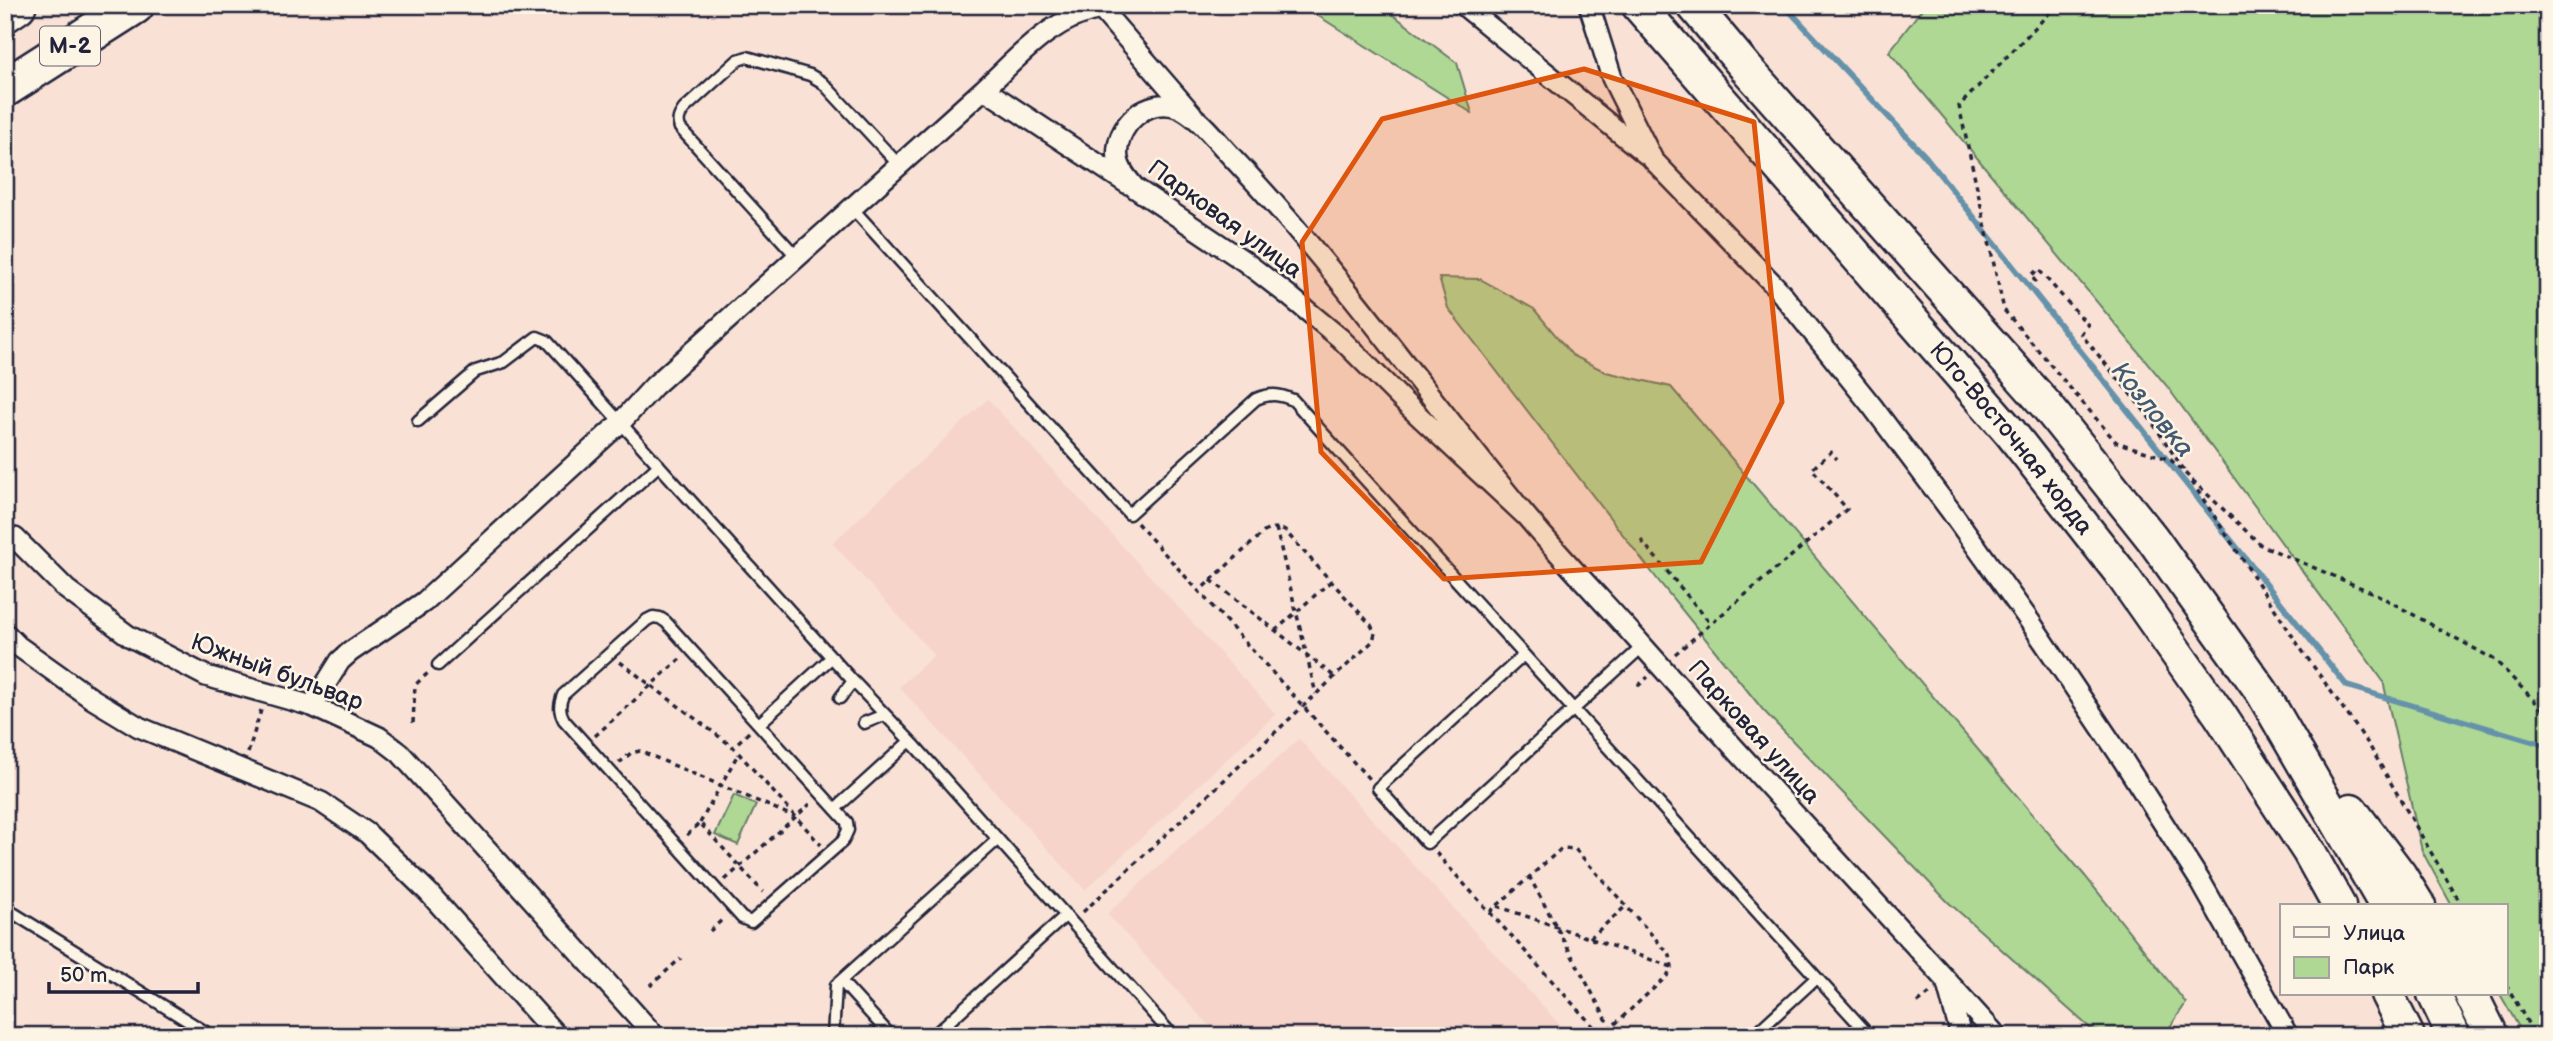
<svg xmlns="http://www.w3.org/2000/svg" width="2553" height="1041" viewBox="0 0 2553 1041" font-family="'Balsamiq Sans',sans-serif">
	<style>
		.built { fill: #f7d4ca }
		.green { fill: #afd895; stroke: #687d68; stroke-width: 2 }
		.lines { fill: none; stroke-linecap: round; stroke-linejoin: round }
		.stream { stroke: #6592aa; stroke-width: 6 }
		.service-casing { stroke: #22223b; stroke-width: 15 }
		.minor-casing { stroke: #22223b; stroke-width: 24 }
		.primary-casing { stroke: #22223b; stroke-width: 37 }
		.motorway-casing { stroke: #22223b; stroke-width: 42 }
		.path { stroke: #22223b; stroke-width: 3.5; stroke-dasharray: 5 5; stroke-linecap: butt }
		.service { stroke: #fcf5e5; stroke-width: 10 }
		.minor { stroke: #fcf5e5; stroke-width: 19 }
		.primary { stroke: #fcf5e5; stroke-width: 32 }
		.motorway { stroke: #fcf5e5; stroke-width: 37 }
		.marked { fill: #de560e; fill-opacity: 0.2; stroke: #de560e; stroke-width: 5; stroke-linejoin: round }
		.labels { text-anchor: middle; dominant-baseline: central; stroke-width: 5; stroke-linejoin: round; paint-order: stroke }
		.shield { fill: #fcf5e5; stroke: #63616e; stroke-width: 2 }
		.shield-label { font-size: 23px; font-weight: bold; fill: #22223b }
		.street-label { font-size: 24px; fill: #22223b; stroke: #fcf5e5 }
		.water-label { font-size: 26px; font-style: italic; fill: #445a72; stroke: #fcf5e5 }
	</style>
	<rect width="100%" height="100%" fill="#f9e2d5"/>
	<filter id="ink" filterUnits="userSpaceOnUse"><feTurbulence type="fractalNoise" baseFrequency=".0143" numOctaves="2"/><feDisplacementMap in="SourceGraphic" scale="14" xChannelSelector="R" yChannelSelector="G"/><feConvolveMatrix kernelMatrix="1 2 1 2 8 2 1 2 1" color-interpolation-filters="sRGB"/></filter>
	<g filter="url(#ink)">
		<!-- built -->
		<path class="built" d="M988,399L1276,714L1085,890L899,687L934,655L832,543Z
			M1299,739L1570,1036H1218L1107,914Z"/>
		<!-- green -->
		<path class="green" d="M1301,5H1380L1457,63L1472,113Z
			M1925,5H2548V1036H2524L2500,994H2506V906H2452L2422,851L2383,681L2166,385L1889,52Z
			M1439,278L1480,279L1534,309L1572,355L1606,372L1671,387L2085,876L2186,1003L2164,1036H2099L1948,902L1763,710L1661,584L1448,308Z
			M734,795L756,805L738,845L715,835Z"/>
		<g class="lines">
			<!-- stream -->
			<path class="stream" d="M1784,5L1926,157L2347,686L2548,746"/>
			<!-- service casing -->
			<g class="service-casing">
				<path id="service" d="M852,208L1129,514L1256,399C1270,393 1279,394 1293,400L1866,1032L1862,1036
					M797,257L680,128C677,120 679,116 684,109L738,60L747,57L810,75L822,82L899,165
					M418,421L476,371L504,362L537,337L547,341L853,681L916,747L1173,1036
					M653,617L660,618L666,622L847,822L848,830L843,841L751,922L742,918L564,720C559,711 559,705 563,695L647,620Z
					M1524,655L1378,788L1427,843L1643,646
					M438,665L659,465
					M840,698L853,681
					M864,723L884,715
					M759,724L832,657
					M835,809L910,741
					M5,908L212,1036
					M841,981L891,1036
					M833,1036L836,985L997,840
					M933,1036L1065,916
					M1753,1036L1816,978"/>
			</g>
			<!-- minor casing -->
			<g class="minor-casing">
				<path id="minor" d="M1463,5L1647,155
					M1589,5L1612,78L1653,160L1777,288L1872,406L1950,510L2031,623L2123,760L2202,884L2288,1036
					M1101,9L1192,114
					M984,89C1019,57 1052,17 1101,9L1104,5
					M1527,517L1405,403L1340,338L1288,295L1244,261L1135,188C1128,179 1120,171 1118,159C1113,127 1148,94 1180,108C1200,118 1215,139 1230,155C1337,268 1427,396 1526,516C1563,560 1603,601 1641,644C1758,776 1879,905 1997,1036
					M5,546L15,538L66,589L129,636L206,676L312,706L379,737L400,753L655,1036
					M5,633L18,646L91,698L139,727L321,802L367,833L428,892L557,1036
					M312,706L340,661L350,652L424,602L621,422L654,386L984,89L1128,184
					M1947,984L1961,1036"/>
			</g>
			<!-- primary casing -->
			<g class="primary-casing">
				<g id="primary">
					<path id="s1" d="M1638,5L2010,432L2119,571L2220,715L2309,852L2339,906"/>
					<path d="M1693,5L1746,68L2046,405L2152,538L2262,692L2386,906"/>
					<path d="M2351,810L2400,875L2419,906"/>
					<path d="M2387,994L2408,1036"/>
					<path d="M2434,994L2454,1036"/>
					<path d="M2471,994L2492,1036"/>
				</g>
			</g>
			<!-- motorway casing -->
			<g class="motorway-casing">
				<path id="motorway" d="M5,13L17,5
					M5,88L135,5"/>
			</g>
			<!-- path -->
			<path class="path" d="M2057,5L1959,106L2004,310L2116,442L2171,460L2261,545L2378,595L2495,660L2548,715
				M2036,282L2031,276L2038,269L2088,325L2081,334L2146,413L2184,470
				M2192,482L2299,646L2369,745L2462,906
				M1137,523L1369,779
				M1276,528L1316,694
				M1641,540L1711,624
				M1211,580L1335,677
				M1275,631L1331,581
				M1675,654L1847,509L1812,469L1831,452L1837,459
				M620,662L733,747
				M1638,686L1648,677
				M413,723L415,685L428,673
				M749,732L733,747L821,845
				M595,736L680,659
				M248,753L261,710
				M619,763L631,753L640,751L795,817
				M700,823L738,754
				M687,835L700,823L763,892
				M1436,853L1602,1036
				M1529,876L1611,1028
				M725,880L810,804
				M1497,906L1672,967
				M1083,912L1373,641L1375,633L1371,625L1285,531C1277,527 1272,527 1264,532L1199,591
				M1490,912L1562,848L1575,849L1670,955L1672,967L1667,976L1602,1036
				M710,931L724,918
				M1590,938L1626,906
				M2506,984L2535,1036
				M650,986L681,958
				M1918,1003L1930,993"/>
			<!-- service -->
			<use href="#service" class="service"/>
			<!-- minor -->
			<use href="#minor" class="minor"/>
			<!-- primary -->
			<use href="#primary" class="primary"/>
			<!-- motorway -->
			<use href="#motorway" class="motorway"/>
		</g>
	</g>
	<!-- marked area -->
	<path class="marked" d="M1584,69L1754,122L1782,402L1701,562L1444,579L1321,452L1302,242L1382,119Z"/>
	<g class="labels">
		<!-- shield labels -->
		<rect class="shield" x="40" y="26.5" width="60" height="39" rx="5"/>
		<g class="shield-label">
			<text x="70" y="46">М-2</text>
		</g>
		<!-- street labels -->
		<g class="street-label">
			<text transform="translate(1225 219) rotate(36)">Парковая улица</text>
			<text stroke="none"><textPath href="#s1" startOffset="572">Юго-Восточная хорда</textPath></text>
			<text transform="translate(277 672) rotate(20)">Южный бульвар</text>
			<text transform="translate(1754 732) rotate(48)">Парковая улица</text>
		</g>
		<!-- water labels -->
		<g class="water-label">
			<text transform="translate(2152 410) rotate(51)">Козловка</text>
		</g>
	</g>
	<!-- margin -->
	<rect width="2553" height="1041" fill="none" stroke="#fcf5e5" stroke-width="28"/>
	<rect x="14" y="14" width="2525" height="1013" fill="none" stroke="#22223b" stroke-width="2.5" filter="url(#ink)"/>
	<!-- legend -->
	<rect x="2280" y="904" width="228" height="91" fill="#fcf5e5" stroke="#a5a1a1" stroke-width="2"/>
	<rect x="2294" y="927" width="35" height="10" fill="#fcf5e5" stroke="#a5a1a1" stroke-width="2"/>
	<text x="2343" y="940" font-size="21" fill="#22223b">Улица</text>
	<rect x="2294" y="957" width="35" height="21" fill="#afd895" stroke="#a5a1a1" stroke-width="2"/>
	<text x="2343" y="974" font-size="21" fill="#22223b">Парк</text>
	<!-- scale -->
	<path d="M49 982v10h149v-10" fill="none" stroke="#22223b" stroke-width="3.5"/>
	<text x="60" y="982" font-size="21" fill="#22223b" stroke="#fcf5e5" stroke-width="5" paint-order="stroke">50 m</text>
</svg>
